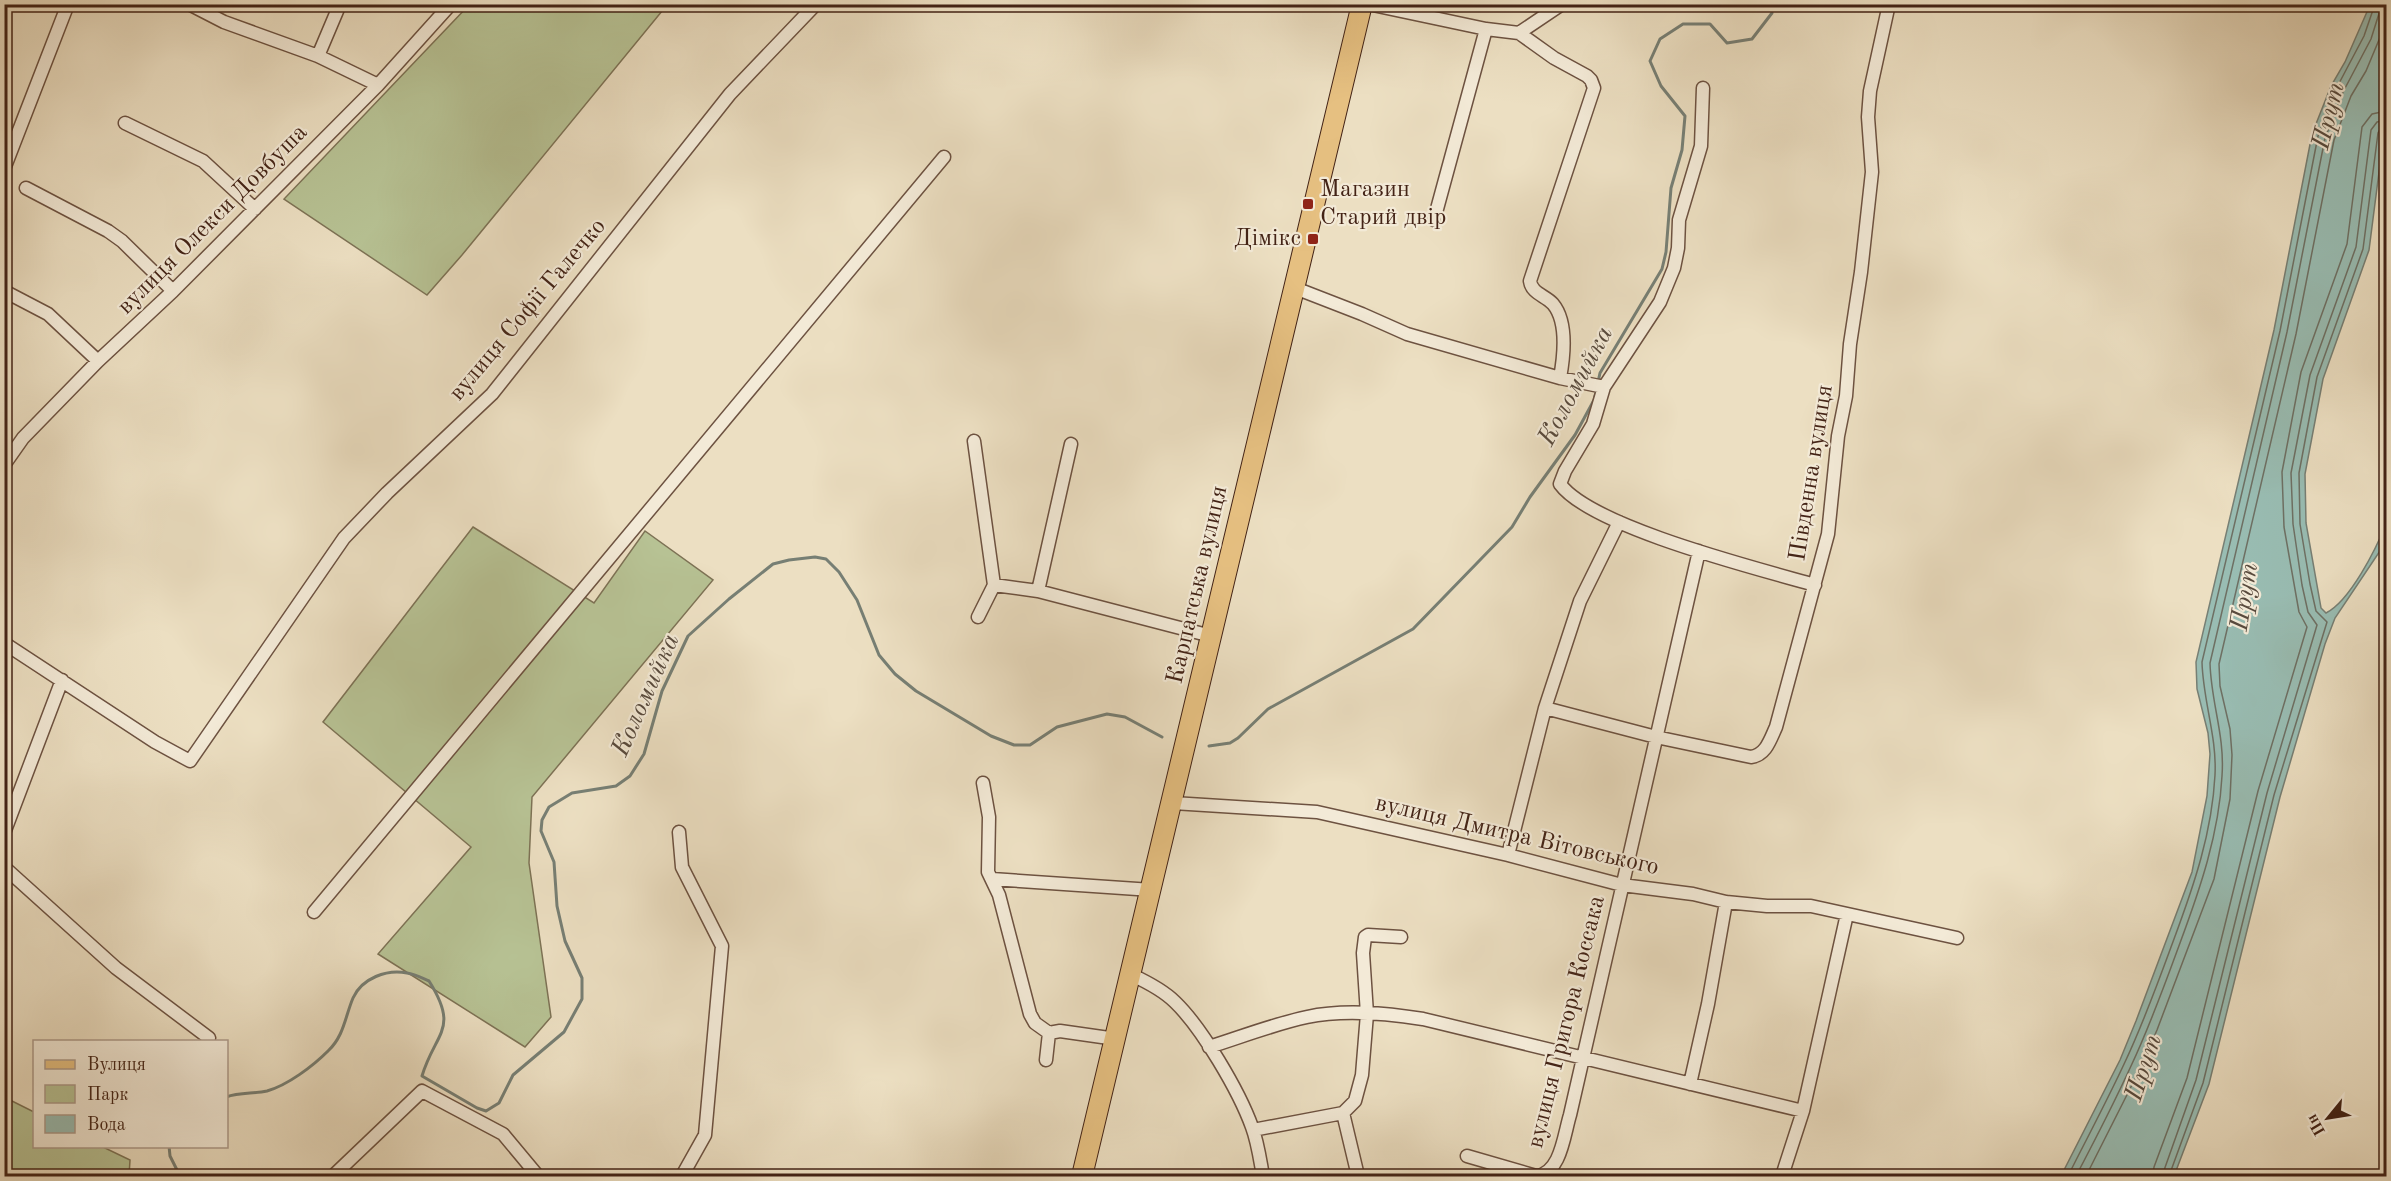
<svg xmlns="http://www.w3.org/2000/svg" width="2391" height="1181" viewBox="0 0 2391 1181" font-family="'Old Standard TT',serif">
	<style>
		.green { fill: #b7c294; stroke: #7d7255; stroke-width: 1.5 }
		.water { fill: #99bdb3; stroke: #777f74; stroke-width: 1.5 }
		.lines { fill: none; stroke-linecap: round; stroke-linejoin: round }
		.shore { stroke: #6e7064; stroke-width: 1.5 }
		.stream { stroke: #777f74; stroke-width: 3 }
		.minor-casing { stroke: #6d5241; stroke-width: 15 }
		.primary-casing { stroke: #432316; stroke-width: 22 }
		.minor { stroke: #f3ead7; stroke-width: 12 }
		.primary { stroke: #e6c081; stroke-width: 20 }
		.poi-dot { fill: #8f2418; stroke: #f3ead7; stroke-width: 2 }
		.labels { text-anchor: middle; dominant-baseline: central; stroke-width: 4.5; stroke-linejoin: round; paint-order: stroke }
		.poi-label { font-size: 24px; fill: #432316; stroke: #f3ead7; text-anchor: start }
		.street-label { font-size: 24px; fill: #432316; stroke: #f3ead7 }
		.water-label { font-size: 26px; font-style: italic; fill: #584a3d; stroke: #f3ead7 }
	</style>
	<rect width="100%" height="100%" fill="#ecdfc2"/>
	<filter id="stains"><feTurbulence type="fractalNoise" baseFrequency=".00333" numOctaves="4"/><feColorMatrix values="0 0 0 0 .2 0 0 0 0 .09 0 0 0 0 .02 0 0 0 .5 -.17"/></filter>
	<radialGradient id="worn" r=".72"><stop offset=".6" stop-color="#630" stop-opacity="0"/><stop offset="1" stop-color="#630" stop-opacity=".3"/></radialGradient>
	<!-- green -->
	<path class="green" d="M469,5H667L462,255L427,295L284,199Z
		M473,527L594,603L645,531L713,580L532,797L529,863L551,1017L525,1047L378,954L471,847L323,722Z
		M4,1097L34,1112V1146L103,1147L130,1160L129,1176H5Z"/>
	<!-- water -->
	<path class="water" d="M2370,5H2386L2383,141L2369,250L2323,379L2305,474L2306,523L2321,608L2326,613C2350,601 2376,549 2386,524V542L2335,618L2325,644L2280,797L2209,1084L2174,1176H2061L2120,1060L2136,1021L2192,872L2207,796L2210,754L2208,733L2197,689L2196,662L2274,330L2312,134L2331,86L2345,62Z"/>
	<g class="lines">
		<!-- shore -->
		<path class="shore" d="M2068,1176C2087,1138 2107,1101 2125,1062C2144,1022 2159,980 2174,939C2194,885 2212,833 2215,775C2217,736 2203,701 2202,662L2280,331L2318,136L2336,89L2364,36L2375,4
			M2076,1176C2095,1140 2114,1103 2131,1066C2150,1026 2165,984 2180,943C2200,889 2219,834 2222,776C2225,735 2211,703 2210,663L2287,332L2325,138L2343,92L2371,39L2382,4
			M2086,1176L2140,1069L2157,1030L2214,879L2230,799L2232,755L2230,729L2220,686L2219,664L2296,334L2334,140L2351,96L2366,71L2386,23
			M2153,1176L2154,1167L2187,1078L2258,791L2307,627L2299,612L2284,527L2282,472L2301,372L2347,244L2362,127L2372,114L2386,111
			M2162,1176L2196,1080L2267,793L2317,625L2308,612L2302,585L2293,524L2291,473L2310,375L2356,247L2371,130L2377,122L2386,120
			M2169,1176L2203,1083L2274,795L2327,622L2316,611L2310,584L2300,524L2299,473L2317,377L2363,249L2378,133L2381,128L2386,127"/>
		<!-- stream -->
		<path class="stream" d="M1598,382L1600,373L1662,269L1666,252L1671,188L1682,150L1685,116L1661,86L1650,61L1660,39L1683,24H1710L1727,43L1752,39L1772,13L1771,4
			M1209,746L1230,743L1238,738L1268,709L1413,629L1512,527L1530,497L1575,435L1594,400L1597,388
			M226,1097C240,1092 253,1094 267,1091C288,1085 313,1066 328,1051C344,1036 345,1017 353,998C362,978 387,969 407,973C415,974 422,978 429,981C460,1030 435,1032 422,1076L477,1108L486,1111L499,1103L513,1075L564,1032L582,999V978L565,941L557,906L554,862L541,831L542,820L549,807L572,793L616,786L630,776L644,754L662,691L688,636L729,599L773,564L789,560L815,557L826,559L839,572L857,600L879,655L895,674L916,691L991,736L1014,745H1030L1057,727L1107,714L1125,717L1162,737
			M169,1146L170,1156L180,1176"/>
		<!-- minor casing -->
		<g class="minor-casing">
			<path id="minor" d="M189,4L224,22L318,56L378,85
				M1368,4L1486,29L1519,33
				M1519,33L1554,58L1587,76L1591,80L1594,88L1530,281C1532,294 1545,295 1553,304C1568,322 1564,356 1560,378
				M1519,33L1562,4
				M318,56L340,4
				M1703,88L1701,146L1679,220L1678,248L1674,268L1660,302L1604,387L1593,424L1565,471L1560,484C1591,527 1759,569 1815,585
				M125,123L203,161L255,209
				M4,169L68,4
				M26,188L108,231L122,241L173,291
				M1434,220L1486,29
				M1295,288L1362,314L1407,334L1560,378L1604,387
				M4,291L48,314L98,361
				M974,441L994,585L978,617
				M4,465L23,438L98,361L173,291L378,85L451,4
				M994,585L1038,591L1211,636
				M1038,591L1071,444
				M4,643L155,742L190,761L344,538L387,493L492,394L730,94L816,4
				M1545,708L1656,737L1751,757C1766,755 1770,740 1776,727L1828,534L1838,436L1846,396L1850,344L1861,272L1872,172L1868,117L1870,91L1889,4
				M983,783L989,817L988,872L999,895L1030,1014L1035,1023L1049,1033L1046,1060
				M1173,803L1317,812L1508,855L1622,885L1693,894L1726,902L1767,906H1811L1957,938
				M679,832L682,867L722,946L705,1135L682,1176
				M4,833L62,680
				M1508,855L1545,708L1580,601L1619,522
				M4,867L116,968L209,1038
				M992,879L1152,890
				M314,912L944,157
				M1132,975C1147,982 1163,990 1175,1002C1202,1028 1239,1091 1252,1127C1258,1143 1260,1160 1263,1176
				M1049,1033L1060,1031L1116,1039
				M1209,1047C1241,1037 1274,1024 1307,1017C1344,1009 1385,1013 1423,1019L1803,1111
				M1690,1084L1708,1004L1726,902
				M1253,1130L1343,1113
				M1467,1156L1536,1176C1561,1174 1564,1134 1570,1115L1699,551
				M333,1176L422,1091L503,1134L538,1176
				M1358,1176L1343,1113L1355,1101L1362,1075L1367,1014L1363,953L1365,937L1368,935L1401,937
				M1782,1176L1803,1111L1847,914"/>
		</g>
		<!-- primary casing -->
		<g class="primary-casing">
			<path id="primary" d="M1082,1176L1362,4"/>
		</g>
		<!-- minor -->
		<use href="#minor" class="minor"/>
		<!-- primary -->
		<use href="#primary" class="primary"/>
	</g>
	<!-- markers -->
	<g class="poi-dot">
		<rect x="1302" y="198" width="12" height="12" rx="3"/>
		<rect x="1307" y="233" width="12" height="12" rx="3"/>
	</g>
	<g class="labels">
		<!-- poi labels -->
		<g class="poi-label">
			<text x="1320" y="190">Магазин<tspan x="1320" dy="28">Старий двір</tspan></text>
			<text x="1301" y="239" text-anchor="end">Дімікс</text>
		</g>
		<!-- street labels -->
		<g class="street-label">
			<text transform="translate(213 220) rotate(-45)">вулиця Олекси Довбуша</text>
			<text transform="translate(528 310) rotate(-50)">вулиця Софії Галечко</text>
			<text transform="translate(1812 473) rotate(-81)">Південна вулиця</text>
			<text transform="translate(1198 585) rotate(-77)">Карпатська вулиця</text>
			<text transform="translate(1517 836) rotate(13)">вулиця Дмитра Вітовського</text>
			<text transform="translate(1567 1022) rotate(-76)">вулиця Григора Коссака</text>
		</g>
		<!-- water labels -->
		<g class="water-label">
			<text transform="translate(2329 116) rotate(-76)">Прут</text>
			<text transform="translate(1576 386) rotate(-62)">Коломийка</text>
			<text transform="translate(2245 597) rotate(-81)">Прут</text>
			<text transform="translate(646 695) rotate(-66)">Коломийка</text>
			<text transform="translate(2144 1068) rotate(-72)">Прут</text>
		</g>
	</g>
	<!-- margin -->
	<rect width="2391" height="1181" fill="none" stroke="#ecdfc2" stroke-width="24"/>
	<rect x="6" y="6" width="2379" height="1169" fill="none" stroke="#432316" stroke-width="3"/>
	<rect x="12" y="12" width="2367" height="1157" fill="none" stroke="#432316" stroke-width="1.5"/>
	<!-- legend -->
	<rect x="33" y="1040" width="195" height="108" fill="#f3ead7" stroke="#ad9a8a" stroke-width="1.5"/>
	<rect x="45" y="1060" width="30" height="9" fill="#e6c081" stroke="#ad9a8a" stroke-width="1.5"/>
	<text x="87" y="1070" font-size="18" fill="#432316">Вулиця</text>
	<rect x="45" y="1085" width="30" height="18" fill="#b7c294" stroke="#ad9a8a" stroke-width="1.5"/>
	<text x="87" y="1100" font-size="18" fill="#432316">Парк</text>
	<rect x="45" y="1115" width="30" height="18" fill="#99bdb3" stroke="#ad9a8a" stroke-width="1.5"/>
	<text x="87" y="1130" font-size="18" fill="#432316">Вода</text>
	<!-- north arrow -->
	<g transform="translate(2328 1118) rotate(240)" stroke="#f3ead7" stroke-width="4.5" paint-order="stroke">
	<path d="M0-4.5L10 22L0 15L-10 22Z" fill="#432316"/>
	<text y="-9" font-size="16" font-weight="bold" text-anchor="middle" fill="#432316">Пн</text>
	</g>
	<rect width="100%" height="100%" filter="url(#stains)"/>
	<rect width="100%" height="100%" fill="url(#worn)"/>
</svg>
